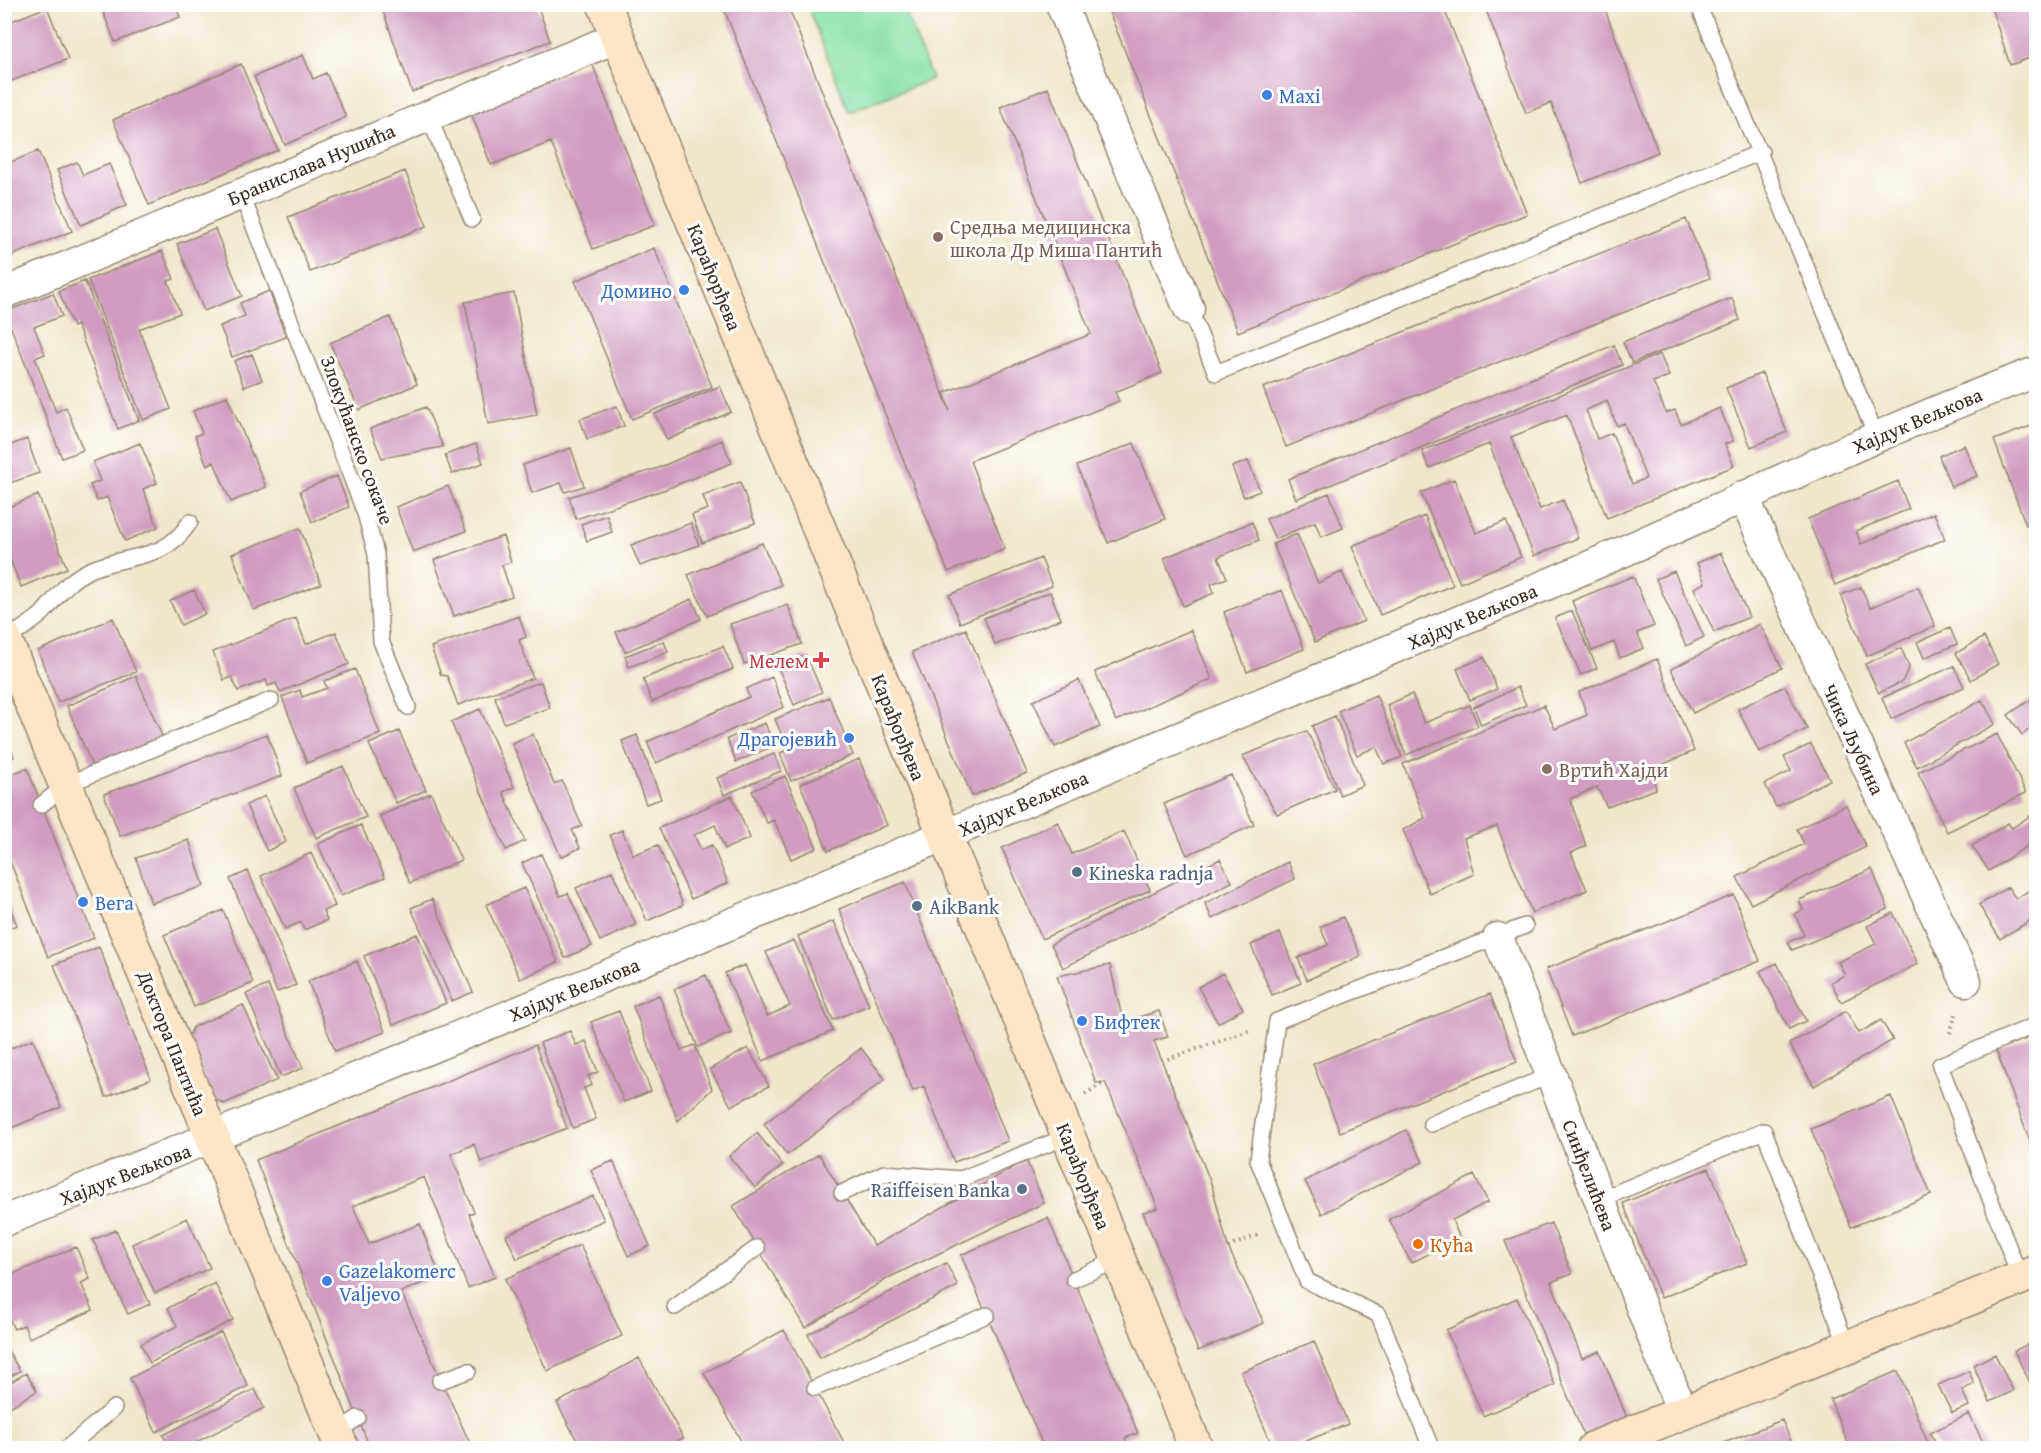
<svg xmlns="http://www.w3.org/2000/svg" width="2041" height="1453" viewBox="0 0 2041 1453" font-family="'Gentium Book Plus',serif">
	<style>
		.green { fill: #85dfa4; stroke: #608461; stroke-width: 1.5 }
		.building { fill: #d19cbf; fill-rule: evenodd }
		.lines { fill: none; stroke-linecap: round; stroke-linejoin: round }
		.lane-casing { stroke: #968874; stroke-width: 18 }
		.street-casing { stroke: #968874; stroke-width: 33 }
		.secondary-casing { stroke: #968874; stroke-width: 36 }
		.path { stroke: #968874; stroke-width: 4; stroke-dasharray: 1.5 4.5; stroke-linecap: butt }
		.lane { stroke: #fff; stroke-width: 15 }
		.street { stroke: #fff; stroke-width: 30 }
		.secondary { stroke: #fde5c5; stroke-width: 33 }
		.shop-dot { fill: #3f7fe0; stroke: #fff; stroke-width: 2 }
		.education-dot { fill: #8d6e63; stroke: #fff; stroke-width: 2 }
		.health-dot { fill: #e0444e; stroke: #fff; stroke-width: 2 }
		.service-dot { fill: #5c6f8a; stroke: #fff; stroke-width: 2 }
		.food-dot { fill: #e8710a; stroke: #fff; stroke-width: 2 }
		.labels { text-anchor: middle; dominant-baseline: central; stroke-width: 6; stroke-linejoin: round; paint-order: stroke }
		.shop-label { font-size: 20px; fill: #366cbe; stroke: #fff; text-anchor: start }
		.street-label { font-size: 20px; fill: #3b2a1e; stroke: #fff }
		.education-label { font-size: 20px; fill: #785e54; stroke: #fff; text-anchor: start }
		.health-label { font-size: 20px; fill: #be3a42; stroke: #fff; text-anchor: end }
		.service-label { font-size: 20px; fill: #4e5e75; stroke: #fff; text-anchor: start }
		.food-label { font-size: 20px; fill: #c56008; stroke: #fff; text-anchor: start }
	</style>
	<rect width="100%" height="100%" fill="#fff"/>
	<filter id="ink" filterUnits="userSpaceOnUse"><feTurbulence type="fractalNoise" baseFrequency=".0167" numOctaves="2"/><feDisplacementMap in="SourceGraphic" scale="12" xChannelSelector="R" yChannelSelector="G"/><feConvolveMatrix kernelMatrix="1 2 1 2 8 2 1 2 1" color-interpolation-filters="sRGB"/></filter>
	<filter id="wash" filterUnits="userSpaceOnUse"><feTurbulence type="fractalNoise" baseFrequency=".008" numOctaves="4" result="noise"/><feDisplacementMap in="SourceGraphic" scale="24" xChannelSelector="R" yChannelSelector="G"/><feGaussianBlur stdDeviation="1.35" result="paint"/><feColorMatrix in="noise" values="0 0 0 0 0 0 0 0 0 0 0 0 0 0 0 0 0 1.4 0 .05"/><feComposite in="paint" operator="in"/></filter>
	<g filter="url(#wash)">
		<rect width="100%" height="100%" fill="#f0e7cb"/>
		<!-- green -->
		<path class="green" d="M807,5H903L932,79L849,112Z"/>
		<g id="blocks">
			<!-- building -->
			<path class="building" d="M100,4H175L180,17L115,42Z
				M399,4H537L550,41L412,92L383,11Z
				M722,4H787L950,411L944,393L1091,334L1000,107L1048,88L1162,373L1115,392L1119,401L970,461L1005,549L948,572Z
				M1106,4H1442L1527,214L1238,332Z
				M1500,4H1603L1658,152L1582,183L1551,103L1526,113L1486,10Z
				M1990,4H2036V56L2010,65Z
				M47,7L68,59L4,84V24Z
				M303,55L313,79L326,73L346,117L285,145L254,77Z
				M592,63L655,225L593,249L551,142L491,165L470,110Z
				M241,64L278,150L149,205L113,120Z
				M38,151L72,231L4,259V165Z
				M77,162L83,175L109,164L127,205L81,225L57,170Z
				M405,171L427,226L310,272L288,217Z
				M1686,219L1710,278L1286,447L1263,388Z
				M215,229L242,296L204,311L177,244Z
				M654,248L712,387L632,419L575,281Z
				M162,251L174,279L168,281L180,313L139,329L171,409L143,420L88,280Z
				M85,281L139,420L118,429L77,325L73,327L59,291Z
				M269,291L286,337L232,357L220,326L245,316L240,303Z
				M53,293L62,316L34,327L45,354L35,358L56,412L66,407L83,450L62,458L5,312Z
				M514,293L537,415L488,424L465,302Z
				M1732,298L1740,320L1632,363L1623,342Z
				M390,317L417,384L359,410L330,343Z
				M1614,345L1622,365L1296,499L1288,479Z
				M252,354L262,380L244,387L234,361Z
				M1660,354L1669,376L1653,382L1666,413L1675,410L1681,424L1720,408L1733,441L1725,444L1734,466L1607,518L1567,415L1511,437L1540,509L1563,500L1578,538L1534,556L1489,444L1429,468L1422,451ZM1607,401L1617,426L1624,423L1646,478L1632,484L1612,433L1597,439L1586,410Z
				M1762,373L1787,432L1751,447L1726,388Z
				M720,386L731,412L667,440L655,414Z
				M227,396L266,487L231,502L214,462L207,465L195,436L202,433L193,411Z
				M617,406L624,426L587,439L580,419Z
				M426,407L443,447L382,458L370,429Z
				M2036,424V521L2026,525L1994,440Z
				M4,437L8,446L27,439L39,473L4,485Z
				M722,440L732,463L666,489L576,519L569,497L658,468Z
				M140,443L157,483L143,489L158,527L125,541L107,497L97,501L90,485L100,481L93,462Z
				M1134,443L1165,519L1108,543L1077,466Z
				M476,444L483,463L452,474L445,455Z
				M1964,445L1977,476L1951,487L1939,456Z
				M571,448L584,486L565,492L561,483L532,493L523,465Z
				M1248,461L1260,491L1244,497L1232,467Z
				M337,476L349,507L312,522L300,491Z
				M1454,479L1476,533L1506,521L1521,557L1460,583L1421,493Z
				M1898,481L1909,509L1856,531L1861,544L1934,513L1945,539L1835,585L1808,519Z
				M740,482L755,523L702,543L692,515L708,509L703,496Z
				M448,486L466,531L413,552L396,507Z
				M1329,493L1343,528L1321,537L1315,522L1275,539L1266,519Z
				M38,495L67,568L21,587L4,544V509Z
				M607,515L612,532L587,541L581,524Z
				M1425,516L1453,585L1380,615L1352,546Z
				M1252,522L1259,540L1218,557L1227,578L1211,584L1214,593L1183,606L1164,558Z
				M691,523L699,545L640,566L631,545Z
				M300,528L321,584L254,610L232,554Z
				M1297,534L1318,583L1342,572L1364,621L1315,642L1273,544Z
				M503,536L511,562L502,565L512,596L454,616L434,560Z
				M762,543L781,585L707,616L688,575Z
				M1721,553L1749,617L1714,632L1694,588L1705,583L1697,563Z
				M1041,558L1052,586L960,623L949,595Z
				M1674,571L1704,637L1686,646L1656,579Z
				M1633,576L1654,626L1637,633L1644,648L1620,658L1614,642L1592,651L1572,601Z
				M1861,587L1870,608L1918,587L1935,626L1867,656L1841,595Z
				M194,590L205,614L181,625L170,601Z
				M1282,590L1304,649L1247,672L1224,612Z
				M1050,592L1061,619L995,645L984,618Z
				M692,599L701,619L625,652L616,632Z
				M788,605L802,644L744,664L730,624Z
				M1572,611L1597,668L1581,675L1555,618Z
				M519,616L526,637L519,640L533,678L458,705L447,676L441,675L431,647Z
				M113,618L136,672L58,702L38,651Z
				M296,618L306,644L336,632L349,664L280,692L276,683L268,686L266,680L238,691L232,677L224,680L213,652Z
				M1760,624L1782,668L1693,713L1671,669Z
				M1950,628L1957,644L1924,658L1917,642Z
				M966,629L1027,773L972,796L912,652Z
				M1191,630L1212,679L1116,721L1095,672Z
				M1984,637L1998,664L1971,680L1956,653Z
				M664,641L668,652L629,667L625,656Z
				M723,646L733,669L652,702L643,679Z
				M1901,648L1909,667L1902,682L1879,693L1865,664Z
				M806,655L822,692L794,705L778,667Z
				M1484,657L1497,689L1470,700L1457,669Z
				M1657,659L1694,751L1652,769L1656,789L1607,807L1597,787L1570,799L1586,846L1571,853L1587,890L1532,913L1497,826L1464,838L1474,874L1430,894L1403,830L1425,818L1403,764L1544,705L1555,729L1587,715L1579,692Z
				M1954,666L1964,687L1891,719L1882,698Z
				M355,669L380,734L307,763L282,697L300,690L302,697L327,688L324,681Z
				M136,676L163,738L93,768L67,706Z
				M772,677L784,707L656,763L647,742L749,697L746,689Z
				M1079,680L1100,727L1055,747L1033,701Z
				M541,682L550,708L504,723L495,697Z
				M1785,686L1807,729L1759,752L1738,709Z
				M1518,687L1526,705L1481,725L1474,707Z
				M1412,694L1424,723L1470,705L1478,726L1406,755L1387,705Z
				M1376,695L1402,757L1384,764L1376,747L1357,755L1338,711Z
				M2036,696V724L2022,735L2008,715Z
				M829,697L853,755L791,781L780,753L788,750L775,719Z
				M1982,700L1995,724L1917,767L1904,743Z
				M480,709L514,787L503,792L525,841L506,850L451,722Z
				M1335,716L1363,785L1340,795L1312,726Z
				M765,723L774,746L736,762L727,739Z
				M399,731L426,790L396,803L369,744Z
				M1307,731L1335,789L1277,814L1242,756Z
				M4,734L14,757L4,761Z
				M267,734L282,776L120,836L104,794Z
				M533,734L554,784L562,781L582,826L572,830L580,848L561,857L512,743Z
				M1997,734L2026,793L1947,832L1918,772Z
				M637,735L661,799L646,804L622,741Z
				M1811,744L1830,780L1776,807L1765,784L1791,771L1784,757Z
				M774,754L781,771L724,795L717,778Z
				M859,759L887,825L828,851L800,784Z
				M343,766L366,817L316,838L294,788Z
				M27,768L94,938L48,957L4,846V777Z
				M1231,775L1254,825L1187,855L1164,804Z
				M785,776L817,848L791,859L774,820L767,823L752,791Z
				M431,793L461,860L410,883L380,816Z
				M265,796L286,842L267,851L246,805Z
				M732,796L750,838L725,849L715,825L694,835L701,850L712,845L728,883L691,899L659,828Z
				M1846,805L1866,847L1751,904L1737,877L1804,844L1797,829Z
				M2036,812V840L1989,871L1972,846L2008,823L2012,828Z
				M1058,822L1072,854L1124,831L1150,890L1042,939L1002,848Z
				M361,825L385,877L341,896L318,844Z
				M622,830L633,855L658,845L683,905L647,921L610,835Z
				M189,840L204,886L151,903L136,858Z
				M311,853L335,906L323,911L327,920L304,930L301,922L285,929L261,876Z
				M541,854L560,896L568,893L592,946L565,958L522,863Z
				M1220,859L1232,882L1063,968L1051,944Z
				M1288,862L1295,879L1212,919L1205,903Z
				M1872,869L1888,909L1792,950L1788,942L1804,935L1795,914L1803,910L1799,900Z
				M248,871L296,985L277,992L230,879Z
				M612,871L636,925L600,941L576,888Z
				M905,882L1008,1141L954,1162L924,1086L913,1091L839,909Z
				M2036,886V917L2000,939L1979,905L2008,887L2016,899Z
				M524,888L558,962L520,979L486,905Z
				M4,894L17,925L4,930Z
				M1734,895L1760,961L1572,1036L1546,969Z
				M432,899L473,992L452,1001L411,908Z
				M223,910L253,983L194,1007L164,935Z
				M1893,913L1918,964L1841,1002L1831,982L1845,975L1838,962L1876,944L1867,926Z
				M1343,917L1361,956L1307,980L1298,958L1328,945L1320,927Z
				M834,921L869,1005L833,1020L798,936Z
				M1280,933L1301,983L1272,995L1251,945Z
				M417,934L446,1003L393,1025L364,956Z
				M794,940L833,1031L763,1061L725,973L745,965L767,1016L790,1006L766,952Z
				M99,947L151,1079L106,1097L54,965Z
				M357,961L385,1032L335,1051L308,981Z
				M1777,963L1806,1021L1789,1029L1760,971Z
				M1110,965L1123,1022L1159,1011L1168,1037L1154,1041L1212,1186L1228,1247L1264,1323L1198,1351L1143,1212L1158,1208L1105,1082L1096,1083L1057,976Z
				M1223,973L1243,1009L1218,1023L1198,987Z
				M706,975L731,1033L698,1047L674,989Z
				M268,985L303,1068L281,1077L246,994Z
				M1490,994L1517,1062L1340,1132L1313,1064Z
				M659,995L681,1050L695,1045L712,1089L678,1121L633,1006Z
				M243,1005L277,1080L224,1104L212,1097L188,1038L193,1027Z
				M619,1011L651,1091L624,1102L591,1022Z
				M1846,1011L1859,1033L1881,1020L1893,1040L1814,1086L1789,1044Z
				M570,1031L576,1045L586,1041L598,1072L588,1076L592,1085L584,1088L596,1119L573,1128L540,1043Z
				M2036,1035V1158L1996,1050Z
				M33,1039L61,1107L4,1131V1051Z
				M535,1045L567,1128L481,1162L474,1144L451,1154L474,1212L469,1214L495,1277L468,1288L424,1177L353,1206L369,1244L420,1224L440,1276L401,1292L472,1448H370L256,1160Z
				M748,1048L769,1086L731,1106L710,1069Z
				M861,1048L885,1079L787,1155L764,1124Z
				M1891,1096L1931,1195L1851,1227L1811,1129Z
				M1406,1130L1423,1162L1322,1214L1305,1181Z
				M757,1133L783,1165L755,1188L729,1156Z
				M819,1154L874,1246L1026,1160L1044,1203L892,1276L805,1328L733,1206Z
				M613,1161L650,1246L628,1256L591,1170Z
				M1709,1168L1747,1263L1661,1298L1623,1203Z
				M1474,1175L1488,1202L1452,1220L1460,1238L1411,1263L1389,1219Z
				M593,1196L604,1220L517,1259L506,1235Z
				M187,1218L210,1268L155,1293L132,1244Z
				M1048,1218L1138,1433L1125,1438L1129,1448H1044L961,1255Z
				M1551,1223L1572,1274L1551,1282L1582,1358L1600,1351L1627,1418L1584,1436L1505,1241Z
				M116,1230L150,1304L128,1314L93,1240Z
				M580,1245L622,1336L547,1371L505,1279Z
				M76,1247L90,1279L81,1283L93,1310L29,1338L24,1325L14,1329L4,1309V1278Z
				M946,1263L958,1286L820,1358L808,1334Z
				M215,1283L233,1320L150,1363L141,1344L177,1326L168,1308Z
				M1517,1298L1555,1385L1483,1416L1446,1330Z
				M784,1330L847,1448H745L704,1373Z
				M221,1332L248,1386L156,1432L130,1378Z
				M2036,1340V1394L2014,1351Z
				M1314,1341L1348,1424L1289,1448H1273L1241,1372Z
				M4,1344L20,1371L4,1380Z
				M1995,1354L2013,1391L1990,1402L1973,1365Z
				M639,1358L683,1438L665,1448H581L557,1403Z
				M1898,1371L1930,1448H1850L1830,1399Z
				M1969,1371L1974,1384L1962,1390L1969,1406L1952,1413L1938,1385Z
				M26,1373L37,1391L8,1408L4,1402V1386Z
				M255,1389L264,1408L196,1442L199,1448H170L163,1435Z
				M1969,1414L1986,1448H1938L1930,1433Z
				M1782,1420L1794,1448H1711Z"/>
		</g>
	</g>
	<g filter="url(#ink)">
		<use href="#blocks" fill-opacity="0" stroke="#968874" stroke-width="1.5"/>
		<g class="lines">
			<!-- lane casing -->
			<g class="lane-casing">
				<path id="lane" d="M1698,4L1876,436
					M428,115L472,219
					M241,193L365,513L376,554L381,641L408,707
					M1189,309L1216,373L1761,152
					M6,640C17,631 33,623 43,613C59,595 66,581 90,570C128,553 164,563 190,522
					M41,805L66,785L271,700
					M1431,1124L1551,1075
					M842,1193L884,1173L961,1179L1068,1136
					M1599,1200L1764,1131L1847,1346
					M2020,1278L1940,1065L2036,1025
					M1074,1279L1118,1260
					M675,1307L757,1248
					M440,1381L468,1371
					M815,1388L987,1315
					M335,1433L358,1418
					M67,1448L114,1408
					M1431,1448L1379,1315L1307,1281L1258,1160L1277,1021L1525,926"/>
			</g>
			<!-- street casing -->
			<g class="street-casing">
				<path id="street" d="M1061,4L1189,309
					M4,293L618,37
					M1743,496L1966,981
					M1498,938L1682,1412
					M4,1221C515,1016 1021,803 1529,592C1699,522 1863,436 2036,372"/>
			</g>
			<!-- secondary casing -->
			<g class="secondary-casing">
				<path id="secondary" d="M604,4L1196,1448
					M4,637L342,1448
					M1594,1448L2036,1272"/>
			</g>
			<!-- path -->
			<path class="path" d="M1950,1033L1957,1011
				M1162,1061L1251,1030
				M1085,1094L1105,1082
				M1228,1247L1261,1234"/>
			<!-- lane -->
			<use href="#lane" class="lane"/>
			<!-- street -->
			<use href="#street" class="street"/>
			<!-- secondary -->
			<use href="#secondary" class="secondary"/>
		</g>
	</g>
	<!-- markers -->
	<g class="shop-dot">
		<circle cx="1267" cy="95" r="6"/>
		<circle cx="684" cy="290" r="6"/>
		<circle cx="849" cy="738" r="6"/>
		<circle cx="83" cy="902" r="6"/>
		<circle cx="1082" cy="1021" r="6"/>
		<circle cx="327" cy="1281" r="6"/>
	</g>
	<g class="education-dot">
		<circle cx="938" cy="237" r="6"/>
		<circle cx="1547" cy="769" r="6"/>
	</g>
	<path class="health-dot" d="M818 651h6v6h6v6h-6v6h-6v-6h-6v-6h6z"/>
	<g class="service-dot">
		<circle cx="1077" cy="872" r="6"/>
		<circle cx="917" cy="906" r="6"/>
		<circle cx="1022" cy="1189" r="6"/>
	</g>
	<circle class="food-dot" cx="1418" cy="1244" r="6"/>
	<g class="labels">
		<!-- shop labels -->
		<g class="shop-label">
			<text x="1279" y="95">Maxi</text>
			<text x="672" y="290" text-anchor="end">Домино</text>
			<text x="837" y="738" text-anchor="end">Драгојевић</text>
			<text x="95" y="902">Вега</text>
			<text x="1094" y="1021">Бифтек</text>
			<text x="339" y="1270">Gazelakomerc<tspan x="339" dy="23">Valjevo</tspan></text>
		</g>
		<!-- street labels -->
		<g class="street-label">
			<text transform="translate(311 164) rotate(-23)">Бранислава Нушића</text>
			<text transform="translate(715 277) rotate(68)">Карађорђева</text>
			<text transform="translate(1917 420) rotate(-23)">Хајдук Вељкова</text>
			<text transform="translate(358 440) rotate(70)">Злокућанско сокаче</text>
			<text transform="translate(1472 616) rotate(-23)">Хајдук Вељкова</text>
			<text transform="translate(899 727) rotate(68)">Карађорђева</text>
			<text transform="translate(1854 739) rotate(65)">Чика Љубина</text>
			<text transform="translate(1023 803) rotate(-23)">Хајдук Вељкова</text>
			<text transform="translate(574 989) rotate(-22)">Хајдук Вељкова</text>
			<text transform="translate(173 1043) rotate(68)">Доктора Пантића</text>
			<text transform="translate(125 1174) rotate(-21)">Хајдук Вељкова</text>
			<text transform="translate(1590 1175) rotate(69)">Синђелићева</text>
			<text transform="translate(1084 1176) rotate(68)">Карађорђева</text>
		</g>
		<!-- education labels -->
		<g class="education-label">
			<text x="950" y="226">Средња медицинска<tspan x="950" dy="23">школа Др Миша Пантић</tspan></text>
			<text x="1559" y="769">Вртић Хајди</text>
		</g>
		<!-- health labels -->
		<g class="health-label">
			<text x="809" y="660">Мелем</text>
		</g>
		<!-- service labels -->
		<g class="service-label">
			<text x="1089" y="872">Kineska radnja</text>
			<text x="929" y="906">AikBank</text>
			<text x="1010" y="1189" text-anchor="end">Raiffeisen Banka</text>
		</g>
		<!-- food labels -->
		<g class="food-label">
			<text x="1430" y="1244">Кућа</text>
		</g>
	</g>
	<!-- margin -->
	<rect width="2041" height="1453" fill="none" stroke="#fff" stroke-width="24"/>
</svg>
